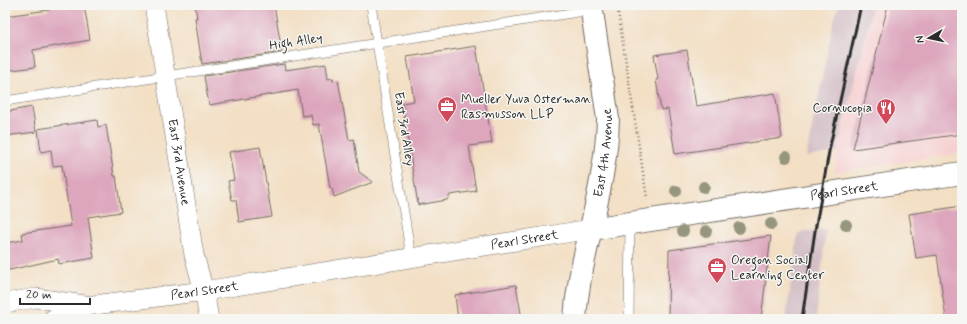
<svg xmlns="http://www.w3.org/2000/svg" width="967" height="324" viewBox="0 0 967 324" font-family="Mynerve,sans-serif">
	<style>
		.built { fill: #f7cfd0 }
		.industrial { fill: #d2bdc5 }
		.building { fill: #dda6bd }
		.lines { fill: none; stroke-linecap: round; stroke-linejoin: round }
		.service-casing { stroke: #716a61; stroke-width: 10 }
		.minor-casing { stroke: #716a61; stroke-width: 20 }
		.tertiary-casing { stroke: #716a61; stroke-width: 24 }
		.path { stroke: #716a61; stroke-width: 2.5; stroke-dasharray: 1 3; stroke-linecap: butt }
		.service { stroke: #fff; stroke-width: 9 }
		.minor { stroke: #fff; stroke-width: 19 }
		.tertiary { stroke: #fff; stroke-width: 22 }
		.rail { stroke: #2b2b2b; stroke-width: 3 }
		.tree { fill: #95967d }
		.labels { text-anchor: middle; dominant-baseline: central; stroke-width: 3; stroke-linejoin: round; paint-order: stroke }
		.street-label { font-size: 13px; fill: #2b2b2b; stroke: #f6f6f2 }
		.poi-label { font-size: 13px; fill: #2b2b2b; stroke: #f6f6f2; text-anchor: start }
	</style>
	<rect width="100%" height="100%" fill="#f6f6f2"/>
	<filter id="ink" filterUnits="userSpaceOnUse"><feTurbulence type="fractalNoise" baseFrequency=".025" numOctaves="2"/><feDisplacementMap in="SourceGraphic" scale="8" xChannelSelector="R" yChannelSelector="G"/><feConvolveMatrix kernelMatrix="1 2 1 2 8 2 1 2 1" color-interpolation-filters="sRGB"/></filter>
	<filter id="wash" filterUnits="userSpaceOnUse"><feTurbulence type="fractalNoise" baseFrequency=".012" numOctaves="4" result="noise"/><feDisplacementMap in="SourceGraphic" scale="16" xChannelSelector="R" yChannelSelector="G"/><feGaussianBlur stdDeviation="0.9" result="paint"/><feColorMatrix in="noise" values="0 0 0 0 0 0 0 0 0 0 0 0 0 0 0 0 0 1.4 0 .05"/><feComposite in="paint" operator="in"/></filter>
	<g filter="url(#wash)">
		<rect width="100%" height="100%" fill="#f3dfc4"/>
		<!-- built -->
		<path class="built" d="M873,5H962V153L835,172L837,152Z"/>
		<!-- industrial -->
		<path class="industrial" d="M839,5H873L837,152L806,157L833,24Z
			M826,230L816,319H786L798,233Z"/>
		<g id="blocks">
			<!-- building -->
			<path class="building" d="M48,5H84L90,40L33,50L35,67L5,71V16L49,10Z
				M195,5H274L282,52L202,64L195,18H197Z
				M888,5H962V134L853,149Z
				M476,46L492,143L469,146L476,191L450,195L447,200L418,205L402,103L414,101L407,57Z
				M687,50L696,106L775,93L782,138L675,154L668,109L661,110L656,80L658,79L654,55Z
				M284,64L285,70L326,64L328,79L333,78V81L338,80L349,140L354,139L359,172L373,182L334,197L332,188H330L319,124L313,125L311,115L302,116L298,90L209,105L204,76Z
				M32,107L36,132L5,136V112Z
				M97,120L98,127L106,125L114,176H116L121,212L88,217L94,258L59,264L58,259L5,271V243L23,240L22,233L71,226L62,165L53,166L51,150L41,152L38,129Z
				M260,147L272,217L239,222L236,200H232L228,181L234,180L229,152Z
				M962,206V319H946L937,255L916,258L909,214Z
				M771,236L761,319H668L669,250Z
				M516,285L522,319H458L455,295Z"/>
		</g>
	</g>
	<g filter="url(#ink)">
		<use href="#blocks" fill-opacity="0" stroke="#716a61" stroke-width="1"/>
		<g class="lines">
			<!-- service casing -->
			<g class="service-casing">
				<path id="service" d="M371,5L411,257
					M5,101L591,10
					M629,319L630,223"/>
			</g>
			<!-- minor casing -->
			<g class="minor-casing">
				<g id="minor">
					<path id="s1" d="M154,5L194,255L204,291L209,319"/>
					<path d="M5,303L36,298L85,305"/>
					<path id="s2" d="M53,319L86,306L204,291L591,229"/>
				</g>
			</g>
			<!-- tertiary casing -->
			<g class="tertiary-casing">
				<g id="tertiary">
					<path id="s3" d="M591,229L962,173"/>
					<path id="s4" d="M575,319C577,286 584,260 591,228C599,193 607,156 608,119L591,5"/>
				</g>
			</g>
			<!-- path -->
			<path class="path" d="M617,5L647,198"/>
			<!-- service -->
			<use href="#service" class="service"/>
			<!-- minor -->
			<use href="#minor" class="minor"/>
			<!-- tertiary -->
			<use href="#tertiary" class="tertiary"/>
			<!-- rail -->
			<path class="rail" d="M802,319L815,231L830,146L861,5"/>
		</g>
		<!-- trees -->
		<g class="tree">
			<circle cx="786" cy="157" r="6"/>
			<circle cx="704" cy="187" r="6"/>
			<circle cx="676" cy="191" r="6"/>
			<circle cx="771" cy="224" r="6"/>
			<circle cx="846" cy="225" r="6"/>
			<circle cx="739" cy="228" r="6"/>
			<circle cx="683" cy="231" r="6"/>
			<circle cx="706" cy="231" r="6"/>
		</g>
	</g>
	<!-- icons -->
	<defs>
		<g id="office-pin" transform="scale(1)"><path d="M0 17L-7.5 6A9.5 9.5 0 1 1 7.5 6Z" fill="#d1495b" stroke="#f6f6f2"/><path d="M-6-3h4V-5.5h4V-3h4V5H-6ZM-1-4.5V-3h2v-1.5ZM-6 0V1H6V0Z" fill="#fff"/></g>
		<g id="restaurant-pin" transform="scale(1)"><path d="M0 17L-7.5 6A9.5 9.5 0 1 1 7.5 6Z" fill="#d1495b" stroke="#f6f6f2"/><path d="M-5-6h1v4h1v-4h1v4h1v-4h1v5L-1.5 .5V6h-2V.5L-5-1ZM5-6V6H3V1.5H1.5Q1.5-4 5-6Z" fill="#fff"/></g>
	</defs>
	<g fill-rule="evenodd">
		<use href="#office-pin" x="447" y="106"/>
		<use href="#restaurant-pin" x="886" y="108"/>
		<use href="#office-pin" x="717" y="267"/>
	</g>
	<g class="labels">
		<!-- street labels -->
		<g class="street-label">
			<text transform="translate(296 42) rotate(-9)">High Alley</text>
			<text transform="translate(404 129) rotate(81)">East 3rd Alley</text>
			<text stroke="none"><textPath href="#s4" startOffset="169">East 4th Avenue</textPath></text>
			<text stroke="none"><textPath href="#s1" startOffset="159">East 3rd Avenue</textPath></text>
			<text stroke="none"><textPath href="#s3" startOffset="256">Pearl Street</textPath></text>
			<text stroke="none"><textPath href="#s2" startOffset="479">Pearl Street</textPath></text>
			<text stroke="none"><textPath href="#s2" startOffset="155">Pearl Street</textPath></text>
		</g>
		<!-- poi labels -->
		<g class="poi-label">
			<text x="461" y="99">Mueller Yuva Osterman<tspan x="461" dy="15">Rasmusson LLP</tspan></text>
			<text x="872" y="108" text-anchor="end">Cornucopia</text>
			<text x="731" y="260">Oregon Social<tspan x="731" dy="15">Learning Center</tspan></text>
		</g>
	</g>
	<!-- margin -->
	<rect width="967" height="324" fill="none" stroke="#f6f6f2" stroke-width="20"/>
	<!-- north arrow -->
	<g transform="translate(929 38) rotate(261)" stroke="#f6f6f2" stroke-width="3" paint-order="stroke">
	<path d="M0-3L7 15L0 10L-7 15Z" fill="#2b2b2b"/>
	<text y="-6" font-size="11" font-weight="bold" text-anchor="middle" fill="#2b2b2b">N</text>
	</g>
	<!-- scale -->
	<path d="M20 298v6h70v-6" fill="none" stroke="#2b2b2b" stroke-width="2"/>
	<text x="26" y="298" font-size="12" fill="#2b2b2b" stroke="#f6f6f2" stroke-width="3" paint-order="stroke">20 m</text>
</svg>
